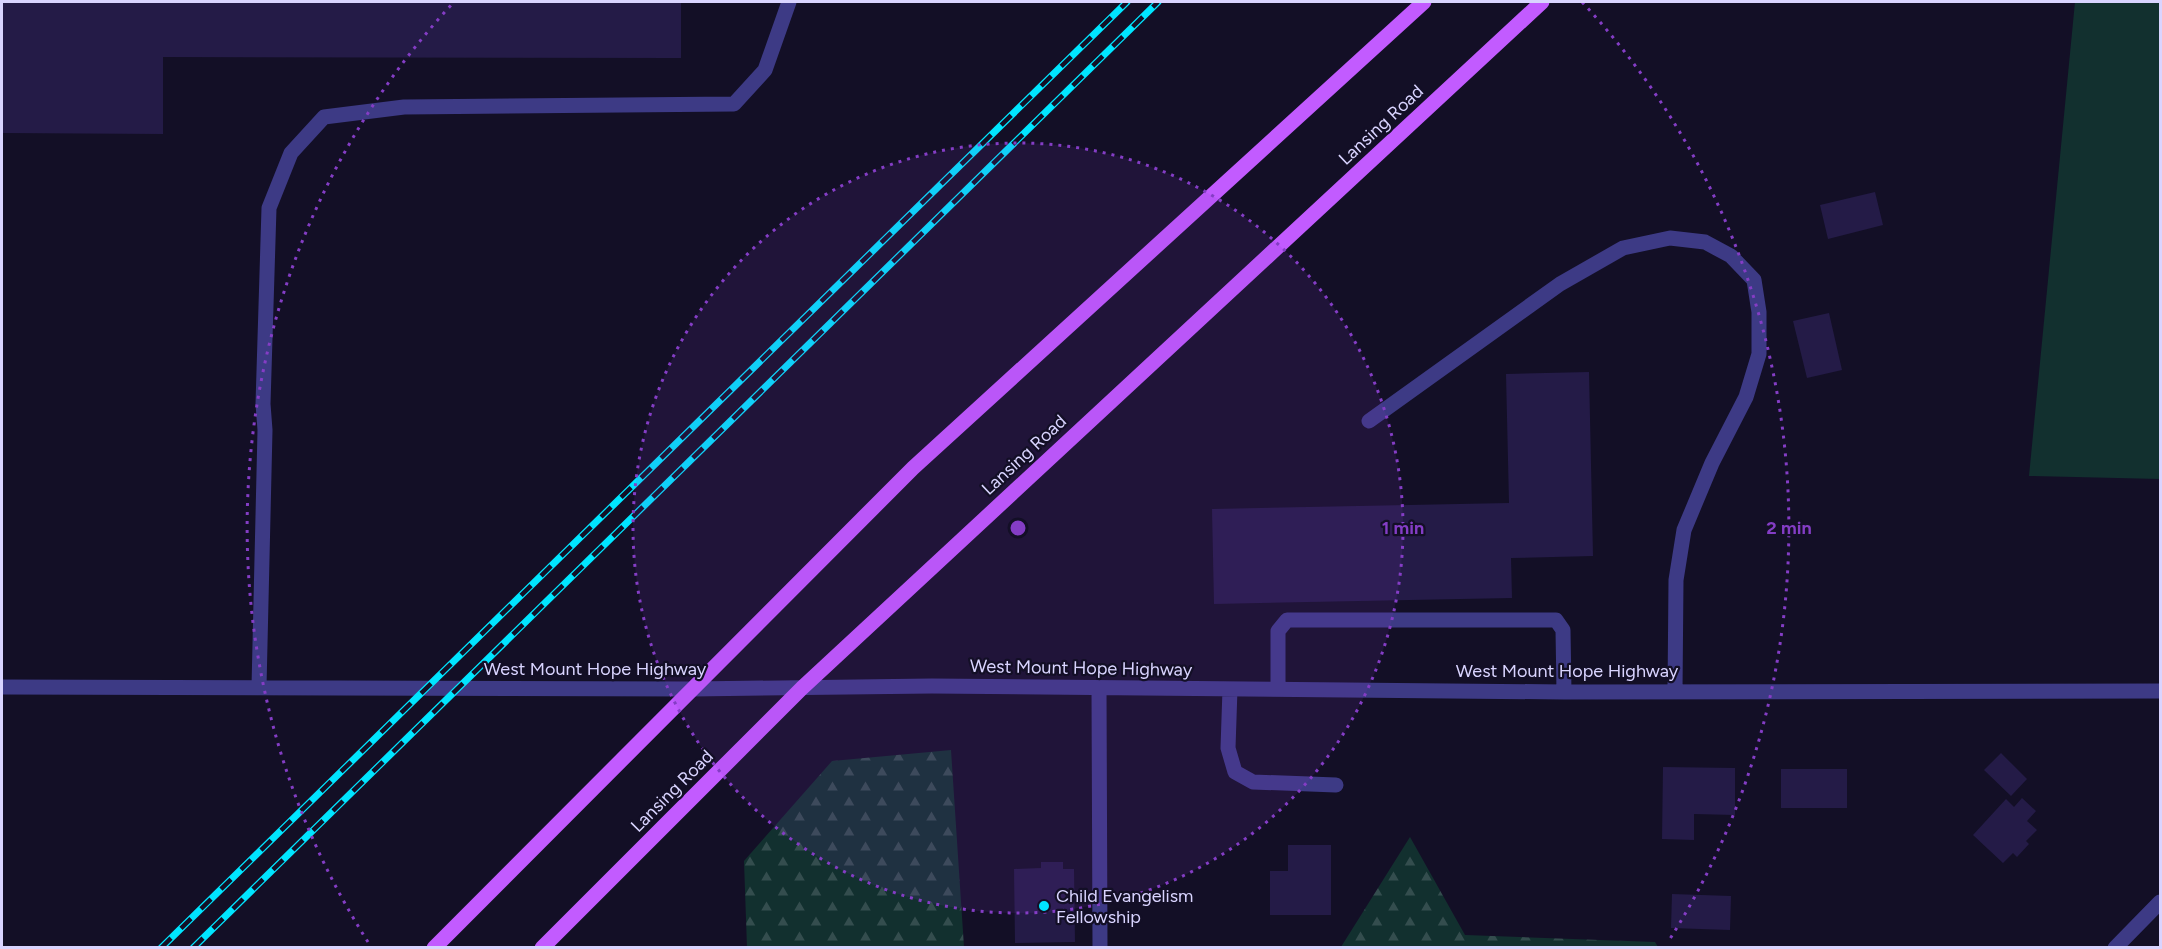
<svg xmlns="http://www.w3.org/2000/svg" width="2162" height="949" viewBox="0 0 2162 949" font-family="Figtree,sans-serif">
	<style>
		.grass { fill: #12302f }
		.forest { fill: url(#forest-firs) }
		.building { fill: #241b47 }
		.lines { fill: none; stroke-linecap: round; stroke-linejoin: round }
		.minor { stroke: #3d3a85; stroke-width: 15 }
		.major { stroke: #c25bff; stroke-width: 15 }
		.rail-casing { stroke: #00e5ff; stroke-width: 7 }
		.rail { stroke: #130f26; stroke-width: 4.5; stroke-dasharray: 14; stroke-linecap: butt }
		.ring { fill: none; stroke: #843dc5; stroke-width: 3; stroke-dasharray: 3 6 }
		.poi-dot { fill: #00e5ff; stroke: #130f26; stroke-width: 2 }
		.labels { text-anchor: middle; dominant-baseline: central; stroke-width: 4.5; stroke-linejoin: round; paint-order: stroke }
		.street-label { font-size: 18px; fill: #d9d4ff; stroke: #130f26 }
		.poi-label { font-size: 18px; fill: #d9d4ff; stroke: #130f26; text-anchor: start }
		.centre { fill: #843dc5; stroke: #130f26; stroke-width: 3 }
		.ring-label { font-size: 18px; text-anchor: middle; font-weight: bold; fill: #843dc5; stroke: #130f26; stroke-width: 4.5; stroke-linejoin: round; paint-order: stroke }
	</style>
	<defs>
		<pattern id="forest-firs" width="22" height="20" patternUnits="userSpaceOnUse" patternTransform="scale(1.5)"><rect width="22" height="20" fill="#12302f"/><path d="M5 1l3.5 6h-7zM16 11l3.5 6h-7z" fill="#344d4e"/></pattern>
	</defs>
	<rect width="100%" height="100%" fill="#130f26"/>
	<!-- grass -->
	<path class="grass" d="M2075,2H2160V479L2029,476Z"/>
	<!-- forest -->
	<path class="forest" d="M951,750L964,947H747L744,861L832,761Z
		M1410,837L1465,935L1655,942L1658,947H1341Z"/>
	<!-- building -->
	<path class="building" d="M2,2H681V58L163,57V134L2,133Z
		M1875,192L1883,225L1828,239L1820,205Z
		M1829,313L1842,370L1807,378L1793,321Z
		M1589,372L1593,556L1511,558L1512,598L1214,604L1212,509L1509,503L1506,374Z
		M2001,753L2027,779L2011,796L1984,770Z
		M1663,767L1735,768V815L1694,814V840L1662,839Z
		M1781,769H1847V808H1781Z
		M2022,798L2036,811L2027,821L2037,830L2026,841L2029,844L2017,857L2013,853L2003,863L1973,835L2006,799L2014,807Z
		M1288,845H1331V915H1270V871H1288Z
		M1041,862H1063V869H1074L1075,942L1015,943L1014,869L1041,868Z
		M1672,894L1731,896L1730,930L1671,928Z"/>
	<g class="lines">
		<!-- minor -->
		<path class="minor" d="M1369,421L1560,284L1623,248L1670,238L1705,242L1731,256L1754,280L1759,312V354L1746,397L1712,463L1684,530L1676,580L1675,691
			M2,687L692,689L932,686L1564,692L2160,691
			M259,687L265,430L263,404L269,208L291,153L324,117L404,107L734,104L765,70L789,2
			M1099,688L1100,948
			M1230,689L1228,748L1235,772L1253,782L1336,785
			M1278,689V631L1287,620H1556L1563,630L1564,692
			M2115,948L2160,902"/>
		<!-- major -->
		<path class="major" d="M434,948L913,468L1424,2
			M542,948L802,688L1542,2"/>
		<!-- rail casing -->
		<g class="rail-casing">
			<path id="rail" d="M161,948L1127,2
				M193,948L1158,2"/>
		</g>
		<!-- rail -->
		<use href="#rail" class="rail"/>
	</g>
	<!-- distance rings -->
	<circle cx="1018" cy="528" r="385" fill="#843dc5" fill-opacity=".12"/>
	<g class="ring">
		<circle cx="1018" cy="528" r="385"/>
		<path d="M368 942A771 771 0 0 1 454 2M1582 2A771 771 0 0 1 1668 942"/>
	</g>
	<!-- markers -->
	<circle class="poi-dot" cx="1044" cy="906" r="6"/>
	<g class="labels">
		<!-- street labels -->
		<g class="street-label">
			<text transform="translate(1381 125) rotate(-43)">Lansing Road</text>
			<text transform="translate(1024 455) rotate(-43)">Lansing Road</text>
			<text transform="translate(1081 668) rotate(1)">West Mount Hope Highway</text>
			<text x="595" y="669">West Mount Hope Highway</text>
			<text x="1567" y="671">West Mount Hope Highway</text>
			<text transform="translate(672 791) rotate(-45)">Lansing Road</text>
		</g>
		<!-- poi labels -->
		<g class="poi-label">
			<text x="1056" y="896">Child Evangelism<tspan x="1056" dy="21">Fellowship</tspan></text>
		</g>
	</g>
	<circle cx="1018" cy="528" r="9" class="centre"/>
	<g class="ring-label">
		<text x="1403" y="534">1 min</text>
		<text x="1789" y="534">2 min</text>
	</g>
	<!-- border -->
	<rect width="2162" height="949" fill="none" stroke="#d9d4ff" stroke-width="6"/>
</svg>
